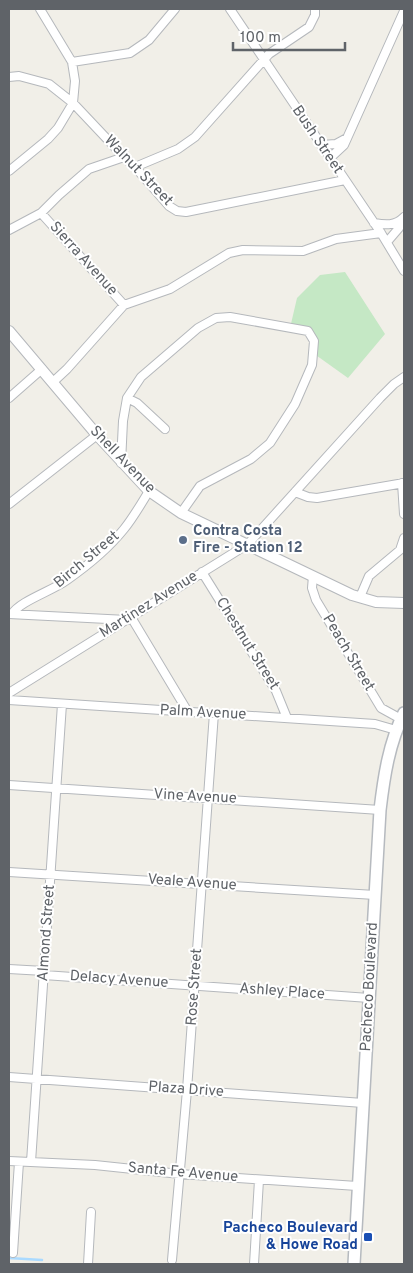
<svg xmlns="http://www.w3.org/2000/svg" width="413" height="1273" viewBox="0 0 413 1273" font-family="Overpass,sans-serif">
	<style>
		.green { fill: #c5e8c5 }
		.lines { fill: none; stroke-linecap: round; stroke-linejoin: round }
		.stream { stroke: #aadaff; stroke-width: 2.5 }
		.minor-casing { stroke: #b5b8bc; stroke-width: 10 }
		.tertiary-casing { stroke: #b5b8bc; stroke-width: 12 }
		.secondary-casing { stroke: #b6babf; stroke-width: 14 }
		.minor { stroke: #fff; stroke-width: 8 }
		.tertiary { stroke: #fff; stroke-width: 10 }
		.secondary { stroke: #fff; stroke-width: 11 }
		.service-dot { fill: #5c6f8a; stroke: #fff; stroke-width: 2 }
		.transit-dot { fill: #1a4fb4; stroke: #fff; stroke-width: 2 }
		.labels { text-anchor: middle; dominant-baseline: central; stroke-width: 4; stroke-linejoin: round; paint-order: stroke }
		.street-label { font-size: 15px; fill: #5f6368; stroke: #fff }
		.service-label { font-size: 15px; font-weight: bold; fill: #4e5e75; stroke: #fff; text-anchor: start }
		.transit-label { font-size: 15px; font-weight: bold; fill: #164399; stroke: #fff; text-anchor: end }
	</style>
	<rect width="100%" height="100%" fill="#f1efe8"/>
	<!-- green -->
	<path class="green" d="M345,272L385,334L348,378L313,353L308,331L290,328L297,298L320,275Z"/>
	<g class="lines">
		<!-- stream -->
		<path class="stream" d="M9,1258L42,1260"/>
		<!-- minor casing -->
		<g class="minor-casing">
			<path id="minor" d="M40,9L72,62L75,81L73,103L124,157L135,167L169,206L177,211L186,212L345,180
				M230,9L381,233L404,271
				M72,62L130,53L149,40L175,9
				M9,77L19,76L49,84L73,103L58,128L48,139L9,171
				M321,145L336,144L347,138
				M330,158L344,145L404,11
				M135,167L178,149L195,137L269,54L309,27L315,15V9
				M41,213L124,305
				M374,223C386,225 395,226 404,217
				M9,230L41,213L59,195L89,169L124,157
				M387,242L399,228L403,219
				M53,382L67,369L124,305L170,289L229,253L243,250L303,251L336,239L381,233
				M9,398L42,369
				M127,398L137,403L165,429
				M121,463L123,421L127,398L141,377L198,328L216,318L230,317L308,331L314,341L312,365L295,404L270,443L251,459L200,486L181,513
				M402,483L404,514
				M295,492L308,497L317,498L404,483
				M9,504L97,435
				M202,572L276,691L287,718
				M313,576L312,588L316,600L381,708L401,719
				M360,597L369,576L400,550L404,538
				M9,614L127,620
				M12,614C20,601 52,591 67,580C87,566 108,549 124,529C133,518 141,504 149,491
				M131,617L188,712
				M9,693L248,544L380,398L394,384L404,377
				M9,700L375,724L396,730
				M9,785L380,810
				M9,872L375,895
				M9,969L44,971
				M44,975L369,998
				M9,1077L363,1103
				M9,1161L95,1165L180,1174L357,1186
				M31,1162L62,704
				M13,1253L19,1162
				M172,1260L187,1090L214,713
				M88,1264L91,1212
				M254,1264L259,1180"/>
		</g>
		<!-- tertiary casing -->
		<g class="tertiary-casing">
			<path id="tertiary" d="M9,331L97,435L149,491L181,513L352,595L376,602L404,603"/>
		</g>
		<!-- secondary casing -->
		<g class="secondary-casing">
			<path id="secondary" d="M354,1264L380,810C384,776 389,743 404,713"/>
		</g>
		<!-- minor -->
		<use href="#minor" class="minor"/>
		<!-- tertiary -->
		<use href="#tertiary" class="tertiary"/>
		<!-- secondary -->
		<use href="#secondary" class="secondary"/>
	</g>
	<!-- markers -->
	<circle class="service-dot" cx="183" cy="540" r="5"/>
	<rect class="transit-dot" x="363" y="1232" width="10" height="10" rx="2.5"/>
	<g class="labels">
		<!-- street labels -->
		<g class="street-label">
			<text transform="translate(317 140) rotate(56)">Bush Street</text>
			<text transform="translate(138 171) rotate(46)">Walnut Street</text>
			<text transform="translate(83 259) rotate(48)">Sierra Avenue</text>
			<text transform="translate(122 460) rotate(46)">Shell Avenue</text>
			<text transform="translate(87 560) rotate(-40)">Birch Street</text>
			<text transform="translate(149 605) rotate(-32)">Martinez Avenue</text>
			<text transform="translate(247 644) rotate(58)">Chestnut Street</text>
			<text transform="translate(348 653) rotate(59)">Peach Street</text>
			<text transform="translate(203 713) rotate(3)">Palm Avenue</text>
			<text transform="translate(195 797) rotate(3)">Vine Avenue</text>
			<text transform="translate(192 883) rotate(4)">Veale Avenue</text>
			<text transform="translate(47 933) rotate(-86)">Almond Street</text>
			<text transform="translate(119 980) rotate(4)">Delacy Avenue</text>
			<text transform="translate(195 987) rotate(-86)">Rose Street</text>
			<text transform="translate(370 987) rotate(-87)">Pacheco Boulevard</text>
			<text transform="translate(282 992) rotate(4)">Ashley Place</text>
			<text transform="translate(186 1090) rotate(4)">Plaza Drive</text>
			<text transform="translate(183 1173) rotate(5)">Santa Fe Avenue</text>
		</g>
		<!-- service labels -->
		<g class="service-label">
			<text x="193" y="531">Contra Costa<tspan x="193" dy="17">Fire - Station 12</tspan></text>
		</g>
		<!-- transit labels -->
		<g class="transit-label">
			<text x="358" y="1228">Pacheco Boulevard<tspan x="358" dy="17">&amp; Howe Road</tspan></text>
		</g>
	</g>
	<!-- border -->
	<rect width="413" height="1273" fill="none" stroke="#5f6368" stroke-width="20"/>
	<!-- scale -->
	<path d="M233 42v8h112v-8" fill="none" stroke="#5f6368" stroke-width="2.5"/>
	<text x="240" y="42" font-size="15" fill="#5f6368" stroke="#ffffff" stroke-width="4" paint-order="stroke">100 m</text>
</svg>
